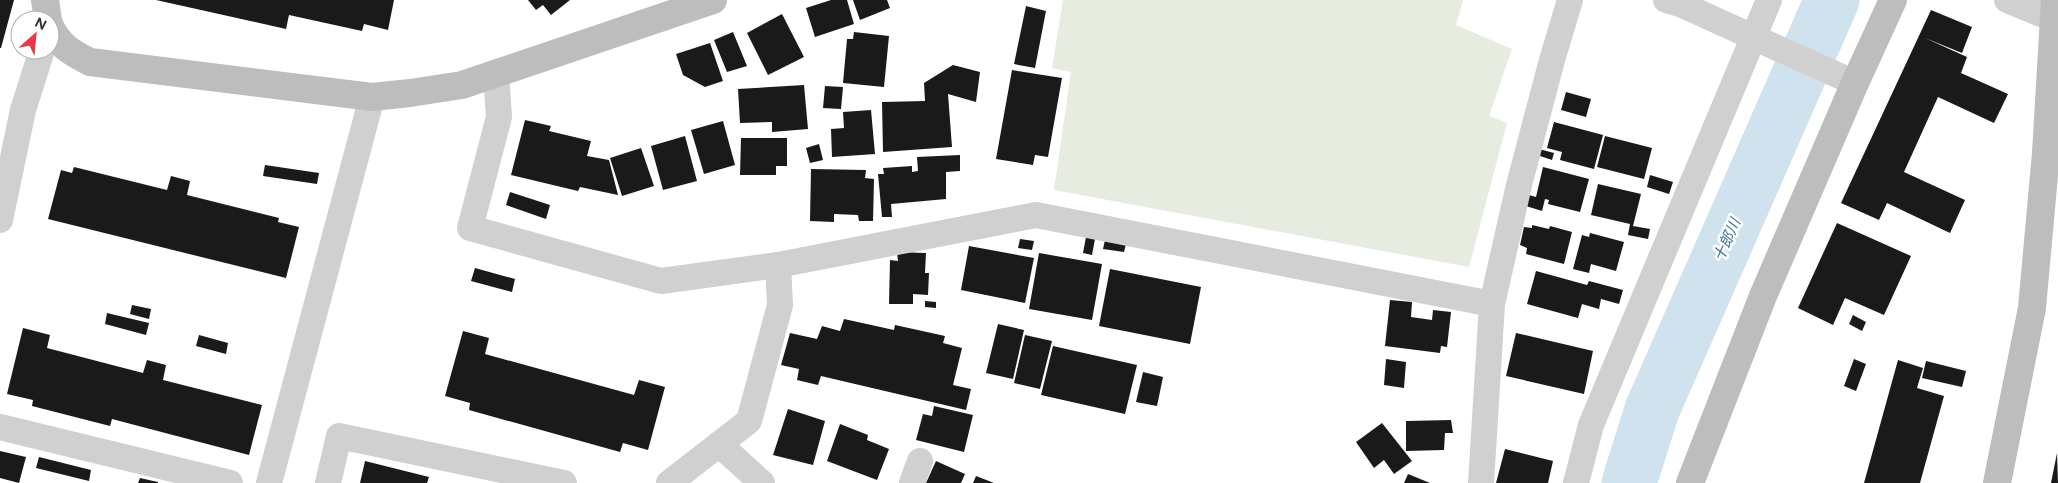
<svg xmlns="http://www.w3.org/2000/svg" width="2058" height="483" viewBox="0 0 2058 483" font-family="Figtree,'Noto Sans JP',sans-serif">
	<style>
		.green { fill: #e6ecdf }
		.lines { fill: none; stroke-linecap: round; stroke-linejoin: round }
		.river { stroke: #cfe2ee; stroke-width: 55 }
		.building { fill: #1a1a1a }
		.street { stroke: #d0d0d0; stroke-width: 26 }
		.secondary { stroke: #bdbdbd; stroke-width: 28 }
		.labels { text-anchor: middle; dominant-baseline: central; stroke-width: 5; stroke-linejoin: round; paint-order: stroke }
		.water-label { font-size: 15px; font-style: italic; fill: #3f7597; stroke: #fff }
	</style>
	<rect width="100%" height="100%" fill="#fff"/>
	<!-- green -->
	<path class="green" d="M1063,0H1463L1456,25L1512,49L1489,116L1507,123L1469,267L1054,190L1071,72L1052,68Z"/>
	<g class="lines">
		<!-- river -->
		<path class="river" d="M1629,483L1652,410L1832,0"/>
	</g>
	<!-- building -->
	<path class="building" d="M0,0H14L1,48H0Z
		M156,0H394L388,30L364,24L362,31L289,15L286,29Z
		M528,0H570L551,15L543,5L536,10Z
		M831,0H847L854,24L815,37L806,8Z
		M853,0H887L890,8L860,20Z
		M1026,6L1046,11L1035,68L1014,64Z
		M1931,10L1972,27L1962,53L1925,38L1967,57L1961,73L2008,94L1994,123L1938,97L1904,172L1965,200L1950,233L1887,203L1879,220L1841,203Z
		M782,14L804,57L768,75L747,33Z
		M733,32L747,66L727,72L714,40Z
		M854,32L889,36L884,87L843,83L847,39H853Z
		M710,43L723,81L705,87L683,75L676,54Z
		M953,65L980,72L976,102L948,94L952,147L883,152L882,102L925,101L924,83Z
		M1012,70L1062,78L1048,157L1035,155L1033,165L996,159Z
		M804,85L808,129L772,132V122L740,123L738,89Z
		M825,86L843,87L841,109L823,108Z
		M1566,92L1591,99L1586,117L1561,110Z
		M871,110L875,154L832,157L831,129L844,128L843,112Z
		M525,120L551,126L549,131L591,141L587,156L609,160L618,195L580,187L578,191L511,175Z
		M723,121L735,165L704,174L691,130Z
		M1554,122L1603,135L1594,169L1560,160L1562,152L1547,148Z
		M685,136L697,181L663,190L651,146Z
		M1605,136L1652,148L1644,179L1597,167Z
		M741,138H787V166H776V175H740Z
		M819,144L823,160L810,163L806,148Z
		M641,148L654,186L622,196L610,158Z
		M1539,149L1554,153L1552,160L1537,155Z
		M960,155V171L946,172V199L891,204L892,217H882L878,174H884L883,168L912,166V172L918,171L917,157Z
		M265,165L319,173L317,184L263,176Z
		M74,167L167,190L171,176L190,181L187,195L279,218L278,222L299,227L286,278L48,219L61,170L72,173Z
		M1543,167L1589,179L1580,212L1548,204L1549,200L1545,199L1542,211L1526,206L1529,195L1536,197Z
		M811,169L866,170L865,178L874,179L873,221H859L858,215L834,214V222L810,221Z
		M1650,175L1673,182L1669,194L1647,187Z
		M1598,184L1641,194L1633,226L1650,229L1648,239L1628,235L1630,224L1591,215Z
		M510,192L550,205L546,219L506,205Z
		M1837,223L1911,256L1884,315L1845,298L1833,325L1798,308Z
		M1532,225L1549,229L1550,226L1572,232L1564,264L1526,254L1527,248L1520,245L1524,227L1532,228Z
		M1590,233L1624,242L1616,271L1591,264L1589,273L1573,269L1582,235L1589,237Z
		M1086,237L1095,239L1092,255L1083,253Z
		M1020,239L1034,241L1032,250L1018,248Z
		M1105,240L1126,244L1124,252L1103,249Z
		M969,246L1034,258L1025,303L961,290Z
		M897,252L926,253L925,273H929L928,295L913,294V304H889L890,260L898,261Z
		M1039,253L1102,264L1092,320L1029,309Z
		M475,268L515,279L512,292L471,281Z
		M1110,269L1201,287L1190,344L1099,326Z
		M1536,271L1587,285L1589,281L1623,290L1619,304L1601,299L1599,309L1582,304L1578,318L1527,304Z
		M1390,300L1412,302L1411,317L1432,320L1433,310L1451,312L1447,347L1441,346L1440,353L1385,346Z
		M925,301L936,302V308L925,307Z
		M132,305L151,309L149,319L130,314Z
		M107,313L149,323L146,335L105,324Z
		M1853,315L1866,322L1862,331L1849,324Z
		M844,319L894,330L895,325L945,336L943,343L962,348L953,385L971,389L966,410L821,376L818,385L797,380L799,369L781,365L790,333L817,339L822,326L840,331Z
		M998,324L1024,330L1013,379L986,373Z
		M23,328L50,335L47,348L143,373L147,360L166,365L163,380L262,405L249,455L112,419L110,426L32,406L33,400L7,394Z
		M463,331L489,338L485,354L634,395L639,380L665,387L648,450L623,443L620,452L469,410L470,403L445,396Z
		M1516,333L1593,351L1584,394L1506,376Z
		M199,335L228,343L226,354L196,346Z
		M1025,335L1052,341L1040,389L1014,383Z
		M1053,346L1137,365L1125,414L1041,395Z
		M1386,359L1406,362L1404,388L1384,385Z
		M1854,359L1866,364L1856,391L1844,386Z
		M1898,360L1923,368L1917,388L1944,396L1920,483H1864Z
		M1926,361L1966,371L1962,387L1922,378Z
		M1143,372L1163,377L1157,406L1136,402Z
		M934,406L973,415L964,452L916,440L923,414L932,416Z
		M788,409L825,421L813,465L773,455Z
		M1451,420L1453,433H1445L1444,450L1406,451V421Z
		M1382,423L1412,461L1394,474L1384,460L1374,468L1356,442Z
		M840,424L868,435L867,440L889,449L877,480L827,461Z
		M1505,449L1553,461L1548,483H1496Z
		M0,451L26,457L19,483L0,478Z
		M2057,453L2058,483H2051Z
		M39,457L91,470L89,481L36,468Z
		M365,461L429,477L427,483H360Z
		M936,461L965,474L961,483H926Z
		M1408,474L1430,483H1404Z
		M976,476L994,483H973Z
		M140,478L158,482V483H138Z"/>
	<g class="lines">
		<!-- street -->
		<path class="street" d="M1666,0L1680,4L1855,83
			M2007,0L2058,21
			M496,73L499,117L470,228L661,281L778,265L1036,215L1492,304
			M0,220L23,110L42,50
			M0,427L230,483
			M719,444L762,483
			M269,483L372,97
			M328,483L339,436L564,483
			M669,483L749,421L780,305L778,265
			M912,483L920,461
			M1481,483L1492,304L1519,185L1552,60L1570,0
			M1576,483L1591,425L1769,0"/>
		<!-- secondary -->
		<path class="secondary" d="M45,0L48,20
			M50,26C58,45 72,53 90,62L372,97L410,93L462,85L713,0
			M1690,483L1763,296L1855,83L1893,0
			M1997,483L2032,308L2046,153L2055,0"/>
	</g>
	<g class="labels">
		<!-- water labels -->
		<g class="water-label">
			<text transform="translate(1727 240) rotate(-66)">十郎川</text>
		</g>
	</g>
	<!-- north arrow -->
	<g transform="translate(35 35) rotate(27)"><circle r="24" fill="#ffffff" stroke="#adadad"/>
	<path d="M0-4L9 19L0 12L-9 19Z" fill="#e63946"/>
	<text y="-8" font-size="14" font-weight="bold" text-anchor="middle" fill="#333333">N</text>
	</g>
</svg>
